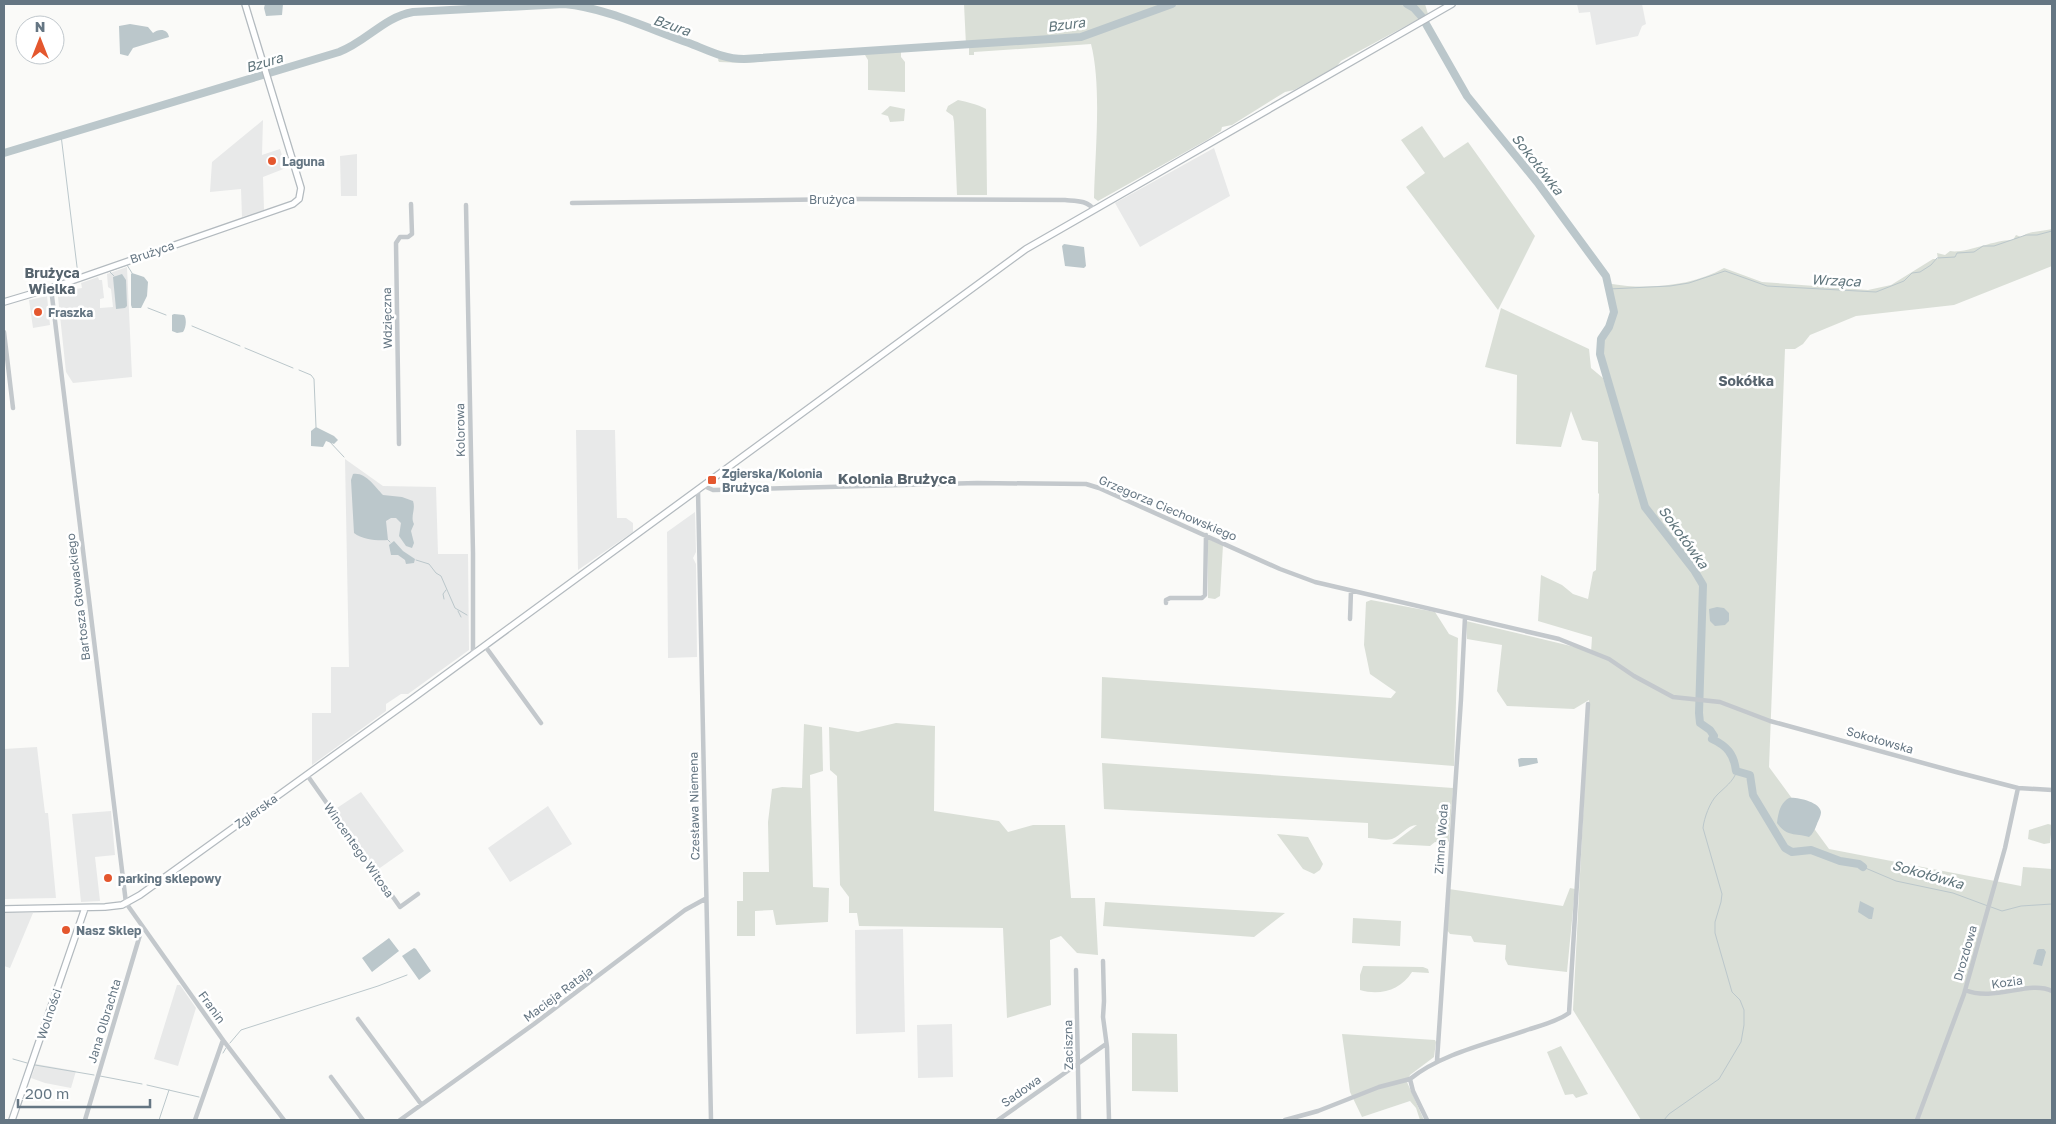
<svg xmlns="http://www.w3.org/2000/svg" width="2056" height="1124" viewBox="0 0 2056 1124" font-family="'Golos Text',sans-serif">
	<style>
		.built { fill: #e8e9e9 }
		.green { fill: #dadfd7 }
		.water { fill: #bbc7cb }
		.lines { fill: none; stroke-linecap: round; stroke-linejoin: round }
		.stream { stroke: #bbc7cb; stroke-width: 1 }
		.river { stroke: #bbc7cb; stroke-width: 8 }
		.secondary-casing { stroke: #b3babf; stroke-width: 8 }
		.street { stroke: #c3c8cc; stroke-width: 4.5 }
		.secondary { stroke: #fff; stroke-width: 5.5 }
		.poi-dot { fill: #e4572e; stroke: #fff; stroke-width: 2 }
		.labels { text-anchor: middle; dominant-baseline: central; stroke-width: 5; stroke-linejoin: round; paint-order: stroke }
		.poi-label { font-size: 12px; font-weight: bold; fill: #657683; stroke: #fff; text-anchor: start }
		.street-label { font-size: 12px; fill: #657683; stroke: #fff }
		.water-label { font-size: 14px; font-style: italic; fill: #60757c; stroke: #fff }
		.neighbourhood-label { font-size: 14px; font-weight: bold; fill: #57646e; stroke: #fff }
		.quarter-label { font-size: 15px; font-weight: bold; fill: #57646e; stroke: #fff }
	</style>
	<rect width="100%" height="100%" fill="#fafaf8"/>
	<!-- built -->
	<path class="built" d="M1577,4H1642L1646,24L1642,26L1638,36L1596,45L1590,12L1579,13Z
		M263,120L262,155L280,149L286,168L263,177L264,210L242,217L241,189L210,192L212,162Z
		M1214,148L1230,196L1140,247L1115,203Z
		M357,154V196H341L340,156Z
		M127,267L132,377L73,383L66,372L58,297L59,294L64,289L75,285L76,289L82,288L81,283L98,277L99,280H102L104,298L100,299V308L113,307L111,289L108,287L107,274Z
		M47,296L50,325L33,328L29,300Z
		M576,430H615L617,518H626L633,523V532L578,570Z
		M345,459L383,486L436,487L438,554H468L469,650L408,694H401L386,704V711L312,765V713H331V667H349Z
		M695,512L696,552L693,558L696,564L697,657L668,658L667,532Z
		M37,747L45,813H48L56,898L4,899V749Z
		M361,792L404,851L377,870L334,810Z
		M548,806L572,844L510,882L488,848Z
		M111,811L115,855L95,857L100,901L81,902L72,814Z
		M4,913H33L10,968L4,966Z
		M903,929L905,1032L856,1034L855,930Z
		M177,985H180L196,1008L178,1066L154,1059Z
		M952,1024L953,1077L918,1078L917,1025Z
		M36,1064L76,1071L71,1088L45,1083L31,1078Z"/>
	<!-- green -->
	<path class="green" d="M964,4H1425L1428,14L1341,61L1337,66L1294,90L1285,92L1232,125L1222,127L1221,131L1207,140L1098,201L1094,198C1095,153 1102,87 1091,44L974,52V55H969V45H966Z
		M901,49V57L905,62V92L868,90V60L865,55L861,54L746,63L719,62L718,60L720,55L744,59Z
		M958,100C967,102 977,104 986,109L987,195H957L954,122L953,116L946,111L948,106Z
		M890,106L905,109L904,121L890,122L888,116L881,114Z
		M1422,126L1444,158L1468,142L1535,236L1498,310L1406,187L1425,173L1401,140Z
		M2052,229V266L1954,305L1856,316L1810,335L1803,344L1795,349H1785L1769,767L1829,849L2021,886L2023,867L2052,869V1120H1641L1573,1010L1589,700L1574,709L1507,706L1497,691L1502,645L1467,639L1466,621L1575,647L1591,653L1592,637L1538,621L1541,575L1562,585L1573,594L1588,599L1593,572L1596,570L1599,494L1598,493V442L1582,440L1571,411L1561,447L1516,444L1517,375L1485,367L1501,308L1589,349L1591,368L1603,378L1605,384C1606,373 1602,363 1601,351C1601,345 1603,341 1601,335C1613,316 1613,312 1607,289L1612,284C1646,290 1693,286 1724,268L1762,282L1868,290L1891,285L1933,259H1938L1937,253L1945,255L1950,251C1965,254 1996,239 2013,240L2016,235L2021,237C2031,230 2041,232 2052,229Z
		M1208,539L1223,545L1220,596L1215,599L1208,598Z
		M1371,600L1435,612L1449,634L1458,638L1454,766L1101,738L1102,677L1391,698L1396,692L1370,674L1364,645L1366,602Z
		M896,723L935,726L934,811L999,821L1008,832L1033,825H1065L1071,898H1095L1098,955L1077,953L1061,936L1050,940L1051,1005L1007,1018L1003,928L859,926L857,913H849V897L840,885L837,776L830,770L829,727L858,732Z
		M804,724L822,727L823,771L810,775L813,887L829,888L828,922L776,925L773,910L755,911V936H737V901H743V872H769L768,822L772,789L782,787L802,788Z
		M1102,763L1453,788L1449,841L1446,844L1435,842L1430,846L1392,844L1417,825C1407,825 1401,836 1392,839C1385,841 1375,838 1368,838V823L1104,809Z
		M2048,824L2052,825L2050,843L2044,844L2028,839L2029,830Z
		M1277,834L1308,837L1323,864L1320,870L1314,874L1303,869Z
		M1570,888L1575,889L1567,972L1508,965L1505,959L1506,945L1474,942L1471,936L1450,934L1447,930L1449,889L1563,906Z
		M1105,902L1285,913L1254,937L1103,926Z
		M1353,918L1401,921L1400,946L1352,943Z
		M1363,966L1423,967L1428,969L1429,973L1412,972C1401,990 1380,996 1360,990V975Z
		M1132,1033L1177,1034L1178,1092L1132,1091Z
		M1342,1034L1435,1040L1436,1042L1434,1057L1410,1075L1407,1082L1424,1120H1420L1416,1108L1410,1101L1362,1117L1350,1092Z
		M1561,1046L1588,1094L1576,1098L1573,1094L1565,1095L1547,1052Z"/>
	<!-- water -->
	<path class="water" d="M265,4H283L282,15L266,16L264,8Z
		M130,24L148,27L153,33C159,28 168,29 169,37L133,48L128,56L120,54L119,26Z
		M1064,244L1084,247L1086,266L1084,268L1065,266L1062,246Z
		M132,273L144,277L148,282L147,296L141,308H132L131,305V274Z
		M122,274L126,280L127,306L125,308L116,309L113,277Z
		M174,314L184,315C187,319 186,328 183,332L177,333L172,331V315Z
		M316,427L334,436L338,440L334,444L326,441L323,447L311,446V431Z
		M353,474C366,472 375,487 383,495L402,497L413,501C416,510 410,516 414,524L411,531L414,543L412,548L406,546L399,536L401,523L396,518H391L386,521L388,540C379,541 363,540 354,533L351,480Z
		M394,541L403,551L415,559L414,563L406,564L405,560L398,555H391L389,545Z
		M1717,607L1724,608L1729,613V621L1725,625L1715,626L1710,621L1709,609Z
		M1521,758H1537L1538,763L1519,767L1518,759Z
		M1789,798C1797,797 1820,802 1821,812C1821,816 1818,821 1817,824C1815,829 1813,834 1809,837C1794,833 1787,837 1777,823C1778,814 1780,803 1789,798Z
		M1860,901L1874,908L1872,919H1869L1858,912Z
		M389,938L399,951L372,972L362,958Z
		M414,948L416,949L431,971L419,980L402,956Z
		M2039,949H2044L2046,952L2042,966L2033,964L2037,950Z"/>
	<g class="lines">
		<!-- stream -->
		<path class="stream" d="M61,135L78,275
			M109,271L114,276
			M107,272L127,265L132,273
			M80,281L92,277
			M1609,289L1670,286L1689,283L1725,271L1767,286L1876,292L1904,281L1912,273L1920,272L1931,265L1937,258L1955,257L1957,253L1974,252L1983,246H1994L2026,235H2037L2052,231
			M148,308L166,315
			M192,326L240,346
			M245,348L293,368
			M299,370L311,375L314,379L316,427
			M329,441L344,457
			M388,540L390,542
			M416,560L429,564L436,573L441,576L455,608L467,615
			M444,599L443,594L446,590
			M458,611L461,617
			M1863,867L1896,881L1953,893L1988,906
			M1991,907L2002,911L2021,906L2052,904
			M230,1043L241,1030L244,1029L378,986L407,975
			M223,1053L226,1048
			M13,1059L27,1063
			M35,1065L94,1075
			M100,1076L142,1084
			M147,1085L199,1097
			M159,1120L169,1090
			M1664,1120L1669,1114L1719,1079L1741,1042L1744,1025V1010L1740,1000L1732,992L1715,933V922L1721,902L1722,894L1703,828C1704,818 1710,802 1717,795C1725,787 1733,782 1737,771"/>
		<!-- river -->
		<path class="river" d="M1407,4L1414,8L1422,17L1467,96L1537,182L1606,276L1614,312L1609,327L1601,339L1600,354L1645,507L1694,570L1703,585L1699,713L1700,723L1710,730L1714,736L1712,739C1727,746 1734,754 1736,771L1750,775L1753,795L1785,848L1792,852L1811,850L1840,861L1859,864L1863,867
			M4,153L339,52C366,42 384,17 413,12L564,4C607,8 649,29 689,43C707,50 724,59 744,59L1081,37L1172,4"/>
		<!-- secondary casing -->
		<g class="secondary-casing">
			<path id="secondary" d="M4,302L51,288L293,204L299,199L301,188L245,4
				M4,909L105,907L122,905L140,895L412,699L1026,249L1452,4
				M12,1120L85,908"/>
		</g>
		<!-- street -->
		<path class="street" d="M572,203L851,199L1065,200C1075,201 1088,200 1094,210
			M466,205L473,553V654
			M51,288L126,903L223,1040L284,1120
			M4,332L13,408
			M399,444L396,243L400,237H408L412,234L411,204
			M704,486L713,490L977,483L1086,484L1099,488L1280,569L1315,582L1559,639L1609,659L1634,676L1673,697L1720,702L1770,721L1956,772L2018,788L2052,790
			M698,490L711,1120
			M1166,603V600L1170,598H1202L1205,595L1206,535
			M1350,619L1351,591
			M485,646L541,723
			M307,775L400,907L418,894
			M1103,961L1104,1001L1103,1017L1107,1047L1109,1120
			M1076,970L1079,1120
			M1965,990C1994,1002 2029,980 2052,991
			M358,1019L421,1104
			M1437,1061L1461,699L1465,617
			M331,1077L363,1120
			M85,1120L142,928
			M195,1120L223,1040
			M400,1120L534,1024L685,910L705,899
			M998,1120L1106,1044
			M1285,1120L1318,1111L1379,1087L1410,1079
			M1427,1120L1413,1091L1410,1079C1442,1053 1491,1043 1530,1029C1543,1025 1558,1021 1569,1013L1588,704
			M1917,1120L1964,994L2005,848L2018,788"/>
		<!-- secondary -->
		<use href="#secondary" class="secondary"/>
	</g>
	<!-- markers -->
	<g class="poi-dot">
		<circle cx="272" cy="161" r="5"/>
		<circle cx="38" cy="312" r="5"/>
		<rect x="707" y="475" width="10" height="10" rx="2.5"/>
		<circle cx="108" cy="878" r="5"/>
		<circle cx="66" cy="930" r="5"/>
	</g>
	<g class="labels">
		<!-- poi labels -->
		<g class="poi-label">
			<text x="282" y="161">Laguna</text>
			<text x="48" y="312">Fraszka</text>
			<text x="722" y="473">Zgierska/Kolonia<tspan x="722" dy="14">Brużyca</tspan></text>
			<text x="118" y="878">parking sklepowy</text>
			<text x="76" y="930">Nasz Sklep</text>
		</g>
		<!-- street labels -->
		<g class="street-label">
			<text x="832" y="199">Brużyca</text>
			<text transform="translate(152 252) rotate(-19)">Brużyca</text>
			<text transform="translate(387 318) rotate(-91)">Wdzięczna</text>
			<text transform="translate(460 430) rotate(-91)">Kolorowa</text>
			<text transform="translate(1168 508) rotate(23)">Grzegorza Ciechowskiego</text>
			<text transform="translate(78 597) rotate(-97)">Bartosza Głowackiego</text>
			<text transform="translate(1880 740) rotate(16)">Sokołowska</text>
			<text transform="translate(694 806) rotate(-91)">Czesława Niemena</text>
			<text transform="translate(256 811) rotate(-36)">Zgierska</text>
			<text transform="translate(1441 839) rotate(-86)">Zimna Woda</text>
			<text transform="translate(359 850) rotate(55)">Wincentego Witosa</text>
			<text transform="translate(1965 953) rotate(-74)">Drozdowa</text>
			<text transform="translate(2007 982) rotate(-8)">Kozia</text>
			<text transform="translate(558 994) rotate(-37)">Macieja Rataja</text>
			<text transform="translate(212 1007) rotate(54)">Franin</text>
			<text transform="translate(49 1014) rotate(-71)">Wolności</text>
			<text transform="translate(104 1021) rotate(-73)">Jana Olbrachta</text>
			<text transform="translate(1068 1045) rotate(-91)">Zaciszna</text>
			<text transform="translate(1021 1091) rotate(-35)">Sadowa</text>
		</g>
		<!-- water labels -->
		<g class="water-label">
			<text transform="translate(1066 24) rotate(-8)">Bzura</text>
			<text transform="translate(672 25) rotate(19)">Bzura</text>
			<text transform="translate(264 62) rotate(-17)">Bzura</text>
			<text transform="translate(1538 164) rotate(52)">Sokołówka</text>
			<text transform="translate(1836 280) rotate(3)">Wrząca</text>
			<text transform="translate(1684 537) rotate(54)">Sokołówka</text>
			<text transform="translate(1928 874) rotate(16)">Sokołówka</text>
		</g>
		<!-- neighbourhood labels -->
		<g class="neighbourhood-label">
			<text x="52" y="272">Brużyca<tspan x="52" dy="16">Wielka</tspan></text>
			<text x="1746" y="380">Sokółka</text>
		</g>
		<!-- quarter labels -->
		<g class="quarter-label">
			<text x="897" y="478">Kolonia Brużyca</text>
		</g>
	</g>
	<!-- border -->
	<rect width="2056" height="1124" fill="none" stroke="#657683" stroke-width="10"/>
	<!-- north arrow -->
	<g transform="translate(40 40)"><circle r="24" fill="#ffffff" stroke="#c1c8cd"/>
	<path d="M0-4L9 19L0 12L-9 19Z" fill="#e4572e"/>
	<text y="-8" font-size="14" font-weight="bold" text-anchor="middle" fill="#657683">N</text>
	</g>
	<!-- scale -->
	<path d="M18 1099v8h132v-8" fill="none" stroke="#657683" stroke-width="2.5"/>
	<text x="25" y="1099" font-size="15" fill="#657683" stroke="#ffffff" stroke-width="4" paint-order="stroke">200 m</text>
</svg>
